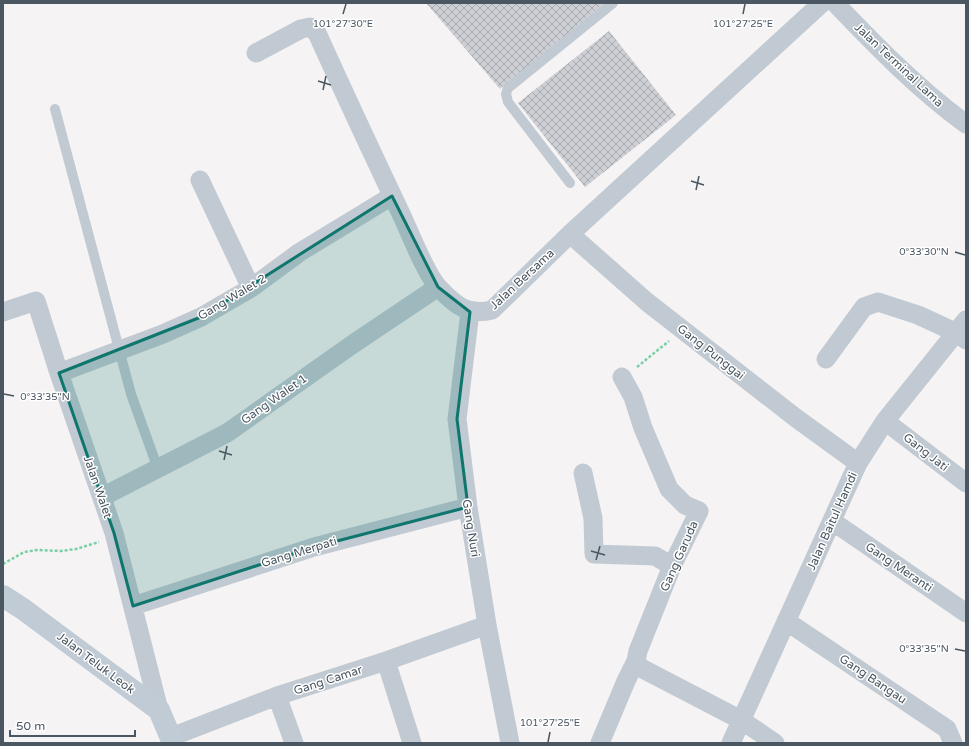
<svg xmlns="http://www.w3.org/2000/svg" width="969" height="746" viewBox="0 0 969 746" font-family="'Varela Round',sans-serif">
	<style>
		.building { fill: url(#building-cross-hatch) }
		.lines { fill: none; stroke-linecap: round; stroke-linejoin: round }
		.path { stroke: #7ad0a6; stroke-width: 2.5; stroke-dasharray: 3 2; stroke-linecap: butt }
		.lane { stroke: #c1cad2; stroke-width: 10 }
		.street { stroke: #c1cad2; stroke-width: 19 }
		.secondary { stroke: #c1cbd6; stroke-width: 22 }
		.marked { fill: #0f766e; fill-opacity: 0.2; stroke: #0f766e; stroke-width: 3; stroke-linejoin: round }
		.ticks { fill: none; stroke: #4a5661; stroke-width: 1.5 }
		.labels { text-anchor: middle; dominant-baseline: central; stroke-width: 3; stroke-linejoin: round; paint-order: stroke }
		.street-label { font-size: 12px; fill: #4a5661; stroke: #fff }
		.ticks-label { font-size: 10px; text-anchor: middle; fill: #4a5661; stroke: #fff; stroke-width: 3; stroke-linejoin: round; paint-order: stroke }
	</style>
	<defs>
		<pattern id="building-cross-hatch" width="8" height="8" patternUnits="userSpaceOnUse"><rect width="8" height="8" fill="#cdcfd5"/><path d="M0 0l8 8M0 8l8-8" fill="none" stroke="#a8abb0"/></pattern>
	</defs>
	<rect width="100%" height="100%" fill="#f5f3f3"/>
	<!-- building -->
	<path class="building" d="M426,3H605L500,89Z
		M609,31L676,115L585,187L518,103Z"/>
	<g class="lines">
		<!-- path -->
		<path class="path" d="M637,367L669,341
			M3,564L24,552L37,550L61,551L76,549L99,542"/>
		<!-- lane -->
		<path class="lane" d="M55,109L131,394L158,469
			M570,183L508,102L506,94L508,88L613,3"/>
		<!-- street -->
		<path class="street" d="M835,3C876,46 918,89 966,124
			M256,53L301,29L310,27L317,33C345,95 374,157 403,218C411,236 427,276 439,288C455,305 468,316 492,310L570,234L822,3
			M200,180L251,288
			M570,234L647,302L796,418L858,463
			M3,312L36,301L59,373L114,533L159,710
			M470,312L457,419L468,507L487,625L510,743
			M826,359L864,307L878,302L918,315L957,333L966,340
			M59,373L163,334L201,317L251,288L300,252L392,196
			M622,377L633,397L643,428L669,489L685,505L699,511L672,566L638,651L636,661L641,668L741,720L775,743
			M885,421L966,483
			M583,473L593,518L594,554L655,556L672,566
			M102,497L227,433L353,344L438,287
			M832,521L966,613
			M133,606L314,547L468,507
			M786,621L947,729L953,743
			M386,661L412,743
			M277,696L294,743
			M171,737L277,696L386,661L487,625
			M600,743L626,681L636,661
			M731,743L858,463L885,421L966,320"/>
		<!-- secondary -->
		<path class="secondary" d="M3,596L23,609L159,710L173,743"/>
	</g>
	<!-- marked area -->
	<path class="marked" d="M392,196L438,287L470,312L457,419L468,507L314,547L133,606L114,533L59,373L201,317Z"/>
	<!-- ticks -->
	<path class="ticks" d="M343,14L346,4M743,14L745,4M318,81L331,85M323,90L326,76M691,181L704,185M696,190L699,176M955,252L965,255M4,394L14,396M219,451L232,455M224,460L227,446M591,551L605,555M596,560L600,546M955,649L965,651M548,742L550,732"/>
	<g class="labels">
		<!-- street labels -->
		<g class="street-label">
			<text transform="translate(899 65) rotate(43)">Jalan Terminal Lama</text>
			<text transform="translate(522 279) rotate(-43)">Jalan Bersama</text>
			<text transform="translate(232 297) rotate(-31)">Gang Walet 2</text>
			<text transform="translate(711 352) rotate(38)">Gang Punggai</text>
			<text transform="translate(274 399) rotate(-35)">Gang Walet 1</text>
			<text transform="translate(926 452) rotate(38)">Gang Jati</text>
			<text transform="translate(98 487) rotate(71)">Jalan Walet</text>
			<text transform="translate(832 521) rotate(-66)">Jalan Baitul Hamdi</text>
			<text transform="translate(471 528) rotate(81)">Gang Nuri</text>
			<text transform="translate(299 552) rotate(-17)">Gang Merpati</text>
			<text transform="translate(679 556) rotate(-66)">Gang Garuda</text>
			<text transform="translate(899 567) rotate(34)">Gang Meranti</text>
			<text transform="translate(96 663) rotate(37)">Jalan Teluk Leok</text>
			<text transform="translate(873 679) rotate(34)">Gang Bangau</text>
			<text transform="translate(328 680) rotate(-18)">Gang Camar</text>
		</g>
	</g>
	<g class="ticks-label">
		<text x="343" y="27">101°27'30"E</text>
		<text x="743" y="27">101°27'25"E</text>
		<text x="924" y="255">0°33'30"N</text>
		<text x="45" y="400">0°33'35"N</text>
		<text x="924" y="652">0°33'35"N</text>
		<text x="550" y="726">101°27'25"E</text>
	</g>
	<!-- border -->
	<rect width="969" height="746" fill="none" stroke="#4a5661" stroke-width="8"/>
	<!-- scale -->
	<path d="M10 730v6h125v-6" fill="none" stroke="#4a5661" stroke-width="2"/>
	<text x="16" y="730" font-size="12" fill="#4a5661" stroke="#ffffff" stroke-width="3" paint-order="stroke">50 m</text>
</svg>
